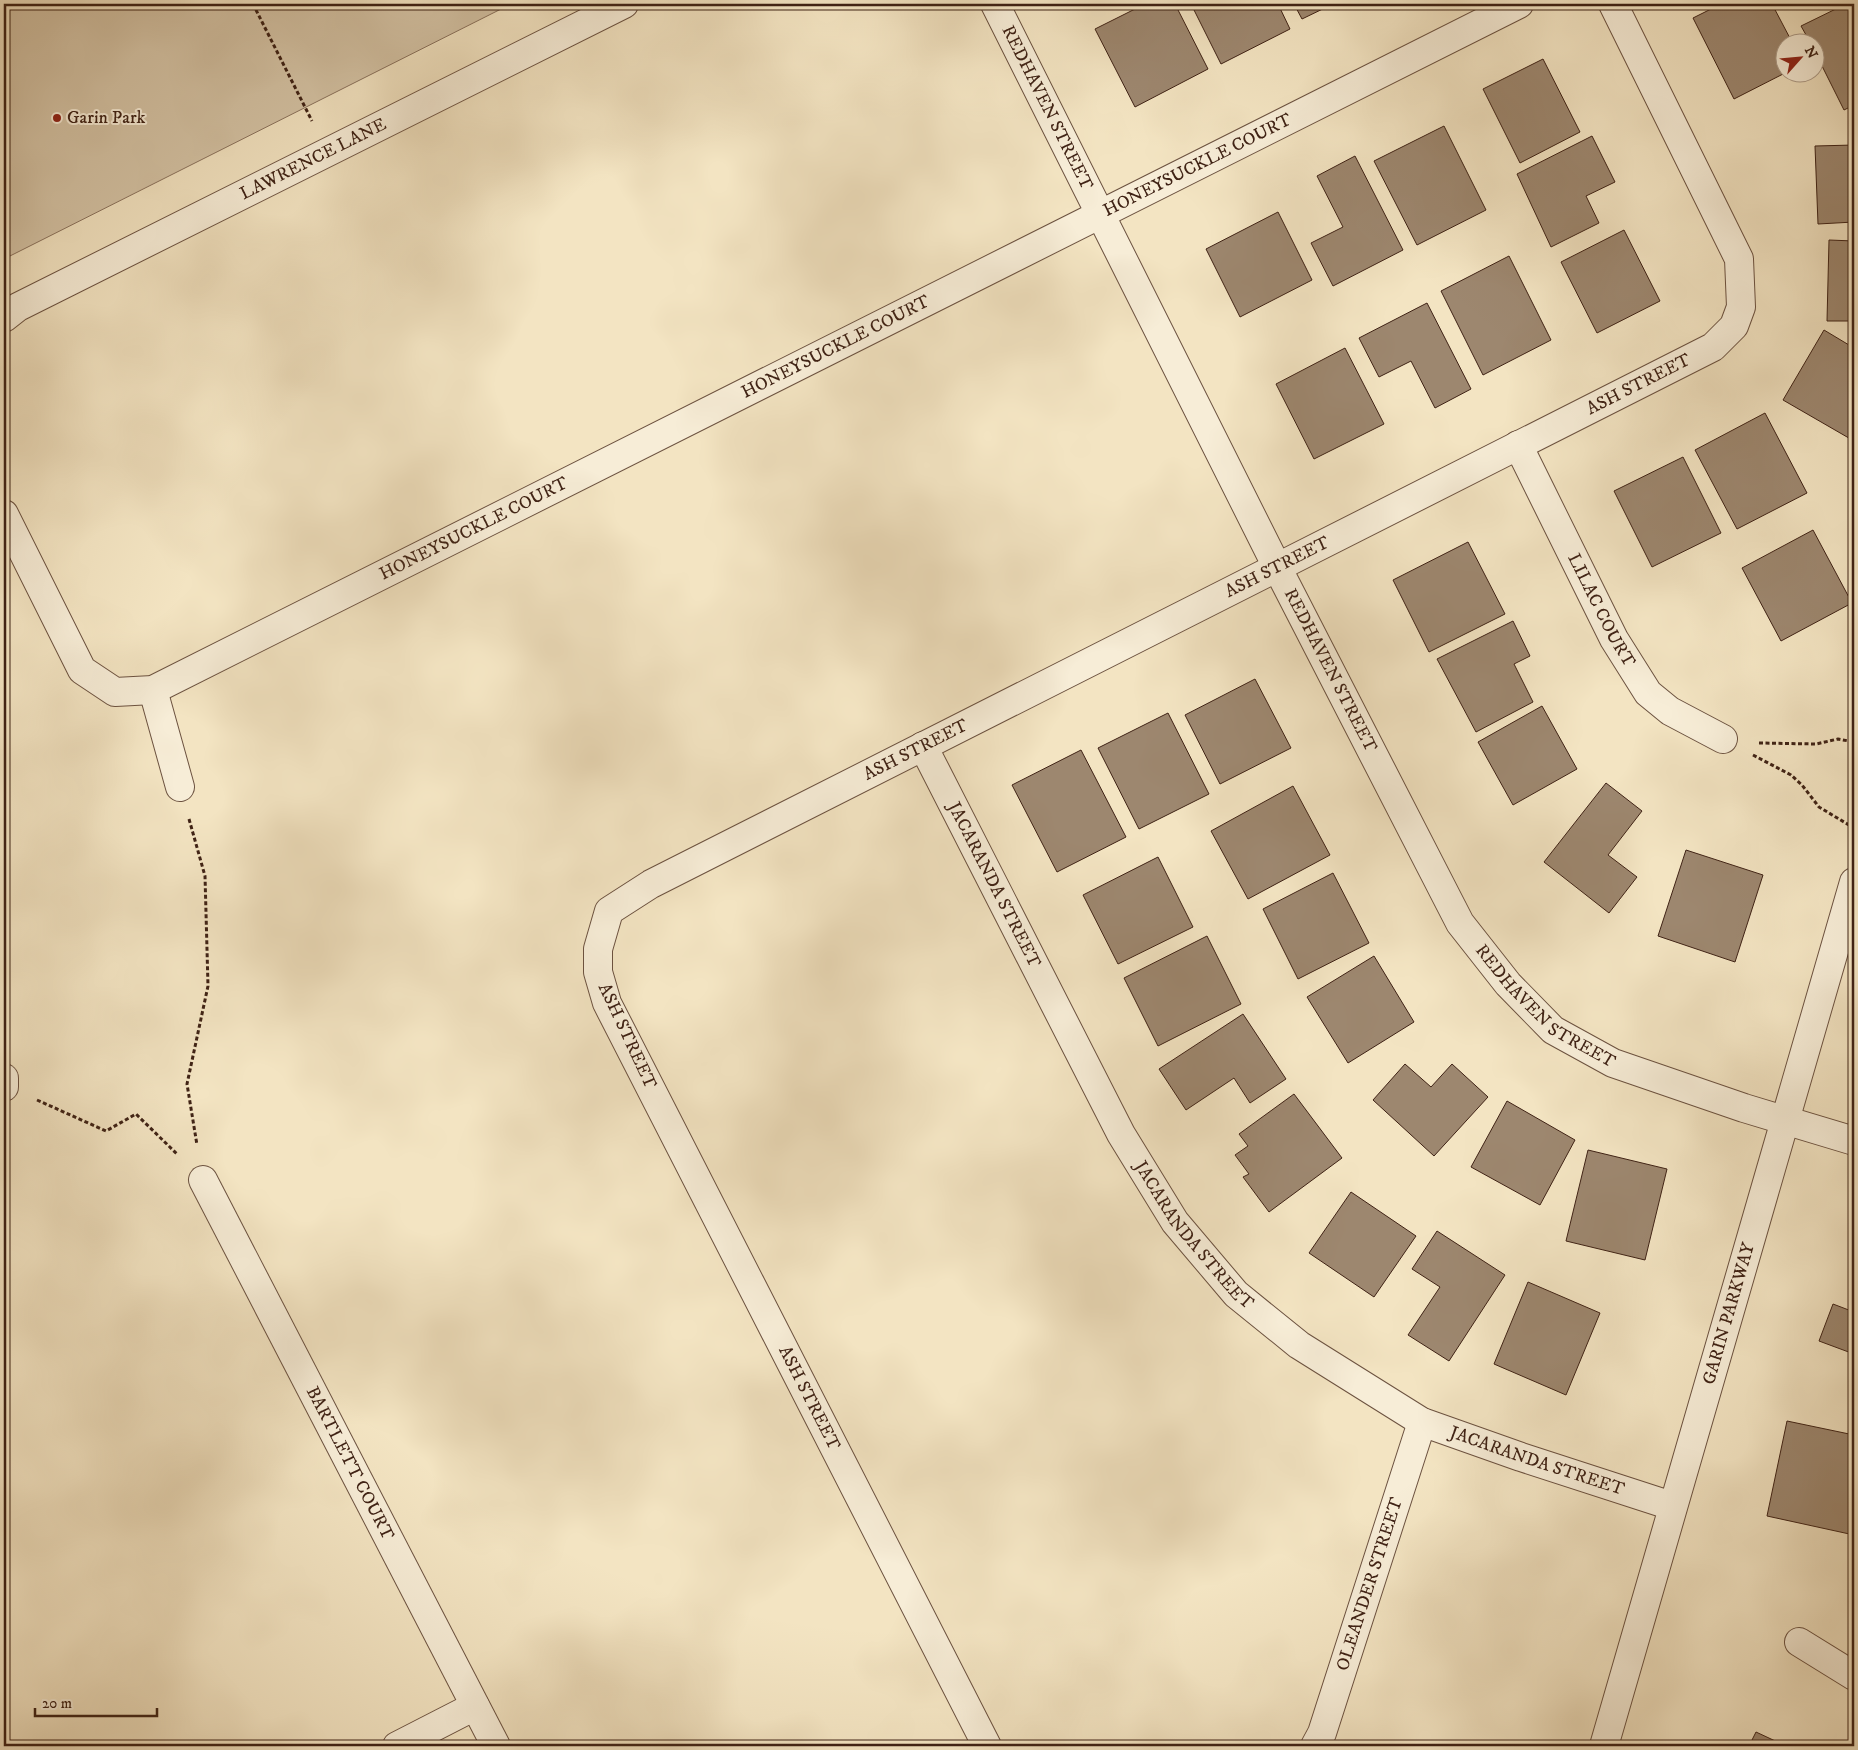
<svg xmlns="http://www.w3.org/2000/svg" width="1858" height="1750" viewBox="0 0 1858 1750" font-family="'IM FELL DW Pica',serif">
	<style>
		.green { fill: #d4c3a5; stroke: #8a725d }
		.building { fill: #9d876f; stroke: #3f2215 }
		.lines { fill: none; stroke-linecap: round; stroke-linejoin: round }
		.minor-casing { stroke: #6c5240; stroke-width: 30 }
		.path { stroke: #3f2215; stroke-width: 3; stroke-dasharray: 4 2.5; stroke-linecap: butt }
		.minor { stroke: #f7edd7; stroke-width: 28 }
		.poi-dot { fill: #8f2418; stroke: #f7edd7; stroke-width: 2 }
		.labels { text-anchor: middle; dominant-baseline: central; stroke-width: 4; stroke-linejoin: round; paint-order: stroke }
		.street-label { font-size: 18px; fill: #3f2215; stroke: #f7edd7 }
		.poi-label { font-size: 18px; fill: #3f2215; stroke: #f7edd7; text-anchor: start }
	</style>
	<rect width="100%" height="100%" fill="#f3e4c2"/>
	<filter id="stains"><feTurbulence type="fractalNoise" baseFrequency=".004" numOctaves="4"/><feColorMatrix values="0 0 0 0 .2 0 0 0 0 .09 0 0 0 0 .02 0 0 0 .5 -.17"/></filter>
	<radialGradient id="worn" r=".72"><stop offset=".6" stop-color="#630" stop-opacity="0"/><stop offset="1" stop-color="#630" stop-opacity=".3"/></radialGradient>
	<!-- green -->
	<path class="green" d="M4,4H511L4,259Z"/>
	<!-- building -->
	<path class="building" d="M1145,4H1175L1208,69L1135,107L1095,29Z
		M1191,4H1278L1290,29L1221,64Z
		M1294,4H1333L1302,19Z
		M1721,4H1772L1792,42H1786L1787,72L1734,99L1693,18Z
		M1846,4H1854V105L1844,110L1816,54V42H1810L1801,26Z
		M1543,59L1580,132L1520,163L1483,89Z
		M1444,126L1486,210L1417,245L1374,161Z
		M1592,136L1615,182L1586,196L1599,223L1551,247L1517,174Z
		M1854,145V222L1818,224L1815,146Z
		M1355,156L1403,250L1333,286L1311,243L1343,227L1317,176Z
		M1278,212L1312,280L1240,317L1206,249Z
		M1624,230L1660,301L1597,333L1561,262Z
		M1829,240L1854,241V321H1827Z
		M1509,256L1551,340L1483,375L1441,291Z
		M1427,303L1471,389L1435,408L1411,361L1379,377L1359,338Z
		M1824,330L1854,348V441L1783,400Z
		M1345,348L1384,424L1314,459L1276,384Z
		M1765,413L1807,493L1737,529L1695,450Z
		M1683,457L1721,533L1652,567L1614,491Z
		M1813,530L1852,603L1781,641L1742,568Z
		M1468,542L1505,614L1429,652L1393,580Z
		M1513,621L1530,656L1514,664L1533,702L1476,732L1437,659Z
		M1255,679L1291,748L1220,784L1185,715Z
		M1542,706L1577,769L1513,805L1478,742Z
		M1168,713L1209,794L1139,829L1098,748Z
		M1081,750L1126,837L1057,872L1012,785Z
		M1606,783L1642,811L1608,855L1637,877L1609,913L1544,862Z
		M1293,786L1330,855L1248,899L1211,831Z
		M1686,850L1763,875L1735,962L1658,936Z
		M1158,857L1193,927L1118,964L1083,895Z
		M1333,873L1369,943L1298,979L1263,909Z
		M1207,936L1241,1004L1158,1046L1124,978Z
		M1374,956L1414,1022L1348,1063L1307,997Z
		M1243,1014L1286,1079L1250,1103L1234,1078L1186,1110L1159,1069Z
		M1405,1064L1431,1087L1452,1064L1488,1097L1434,1156L1373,1100Z
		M1294,1094L1342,1158L1269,1212L1243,1177L1249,1174L1235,1155L1248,1146L1239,1134Z
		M1507,1101L1575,1140L1540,1205L1471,1167Z
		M1588,1150L1667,1169L1645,1260L1566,1241Z
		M1351,1192L1416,1236L1374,1297L1309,1253Z
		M1437,1231L1505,1275L1449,1361L1408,1335L1440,1287L1412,1269Z
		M1528,1282L1600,1313L1566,1395L1494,1364Z
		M1833,1304L1854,1312V1354L1819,1341Z
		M1787,1421L1854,1435V1535L1767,1516Z
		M1756,1732L1786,1746H1749Z"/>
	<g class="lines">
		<!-- minor casing -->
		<g class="minor-casing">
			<g id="minor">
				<path id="s1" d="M995,4L1277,567L1460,923L1508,984L1553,1030L1613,1063L1744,1108L1854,1141"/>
				<path id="s2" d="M4,318L18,307L624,4"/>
				<path id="s3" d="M1518,445L1614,639L1648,693L1670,711L1723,739"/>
				<path id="s4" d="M4,514L82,670L115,692L153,690L1519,4"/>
				<path d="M153,690L180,787"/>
				<path id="s5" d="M923,746L1121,1134L1175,1222L1236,1294L1299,1345L1422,1422L1521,1457L1672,1506"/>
				<path d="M4,1078V1087"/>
				<path id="s6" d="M203,1180L496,1746"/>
				<path d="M1799,1642L1854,1676"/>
				<path d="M397,1746L475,1706"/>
				<path id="s7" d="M987,1746L607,1003L598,972V949L609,911L651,884L1713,347L1734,326L1741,307L1739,259L1613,4"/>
				<path id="s8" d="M1315,1746L1322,1733L1422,1422"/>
				<path id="s9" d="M1604,1746L1854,882"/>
			</g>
		</g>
		<!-- path -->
		<path class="path" d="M253,4L312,121
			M1759,743L1816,744L1838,739L1854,742
			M1753,755L1791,775L1802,785L1819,807L1854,828
			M189,819L205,876L208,986L187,1084L197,1145
			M37,1100L106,1131L136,1114L178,1155"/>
		<!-- minor -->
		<use href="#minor" class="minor"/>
	</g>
	<!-- markers -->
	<circle class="poi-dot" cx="57" cy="118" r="5"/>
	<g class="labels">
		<!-- street labels -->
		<g class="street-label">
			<text stroke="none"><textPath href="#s1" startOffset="116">REDHAVEN STREET</textPath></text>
			<text stroke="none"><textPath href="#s2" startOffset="348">LAWRENCE LANE</textPath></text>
			<text stroke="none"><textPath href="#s4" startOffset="1421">HONEYSUCKLE COURT</textPath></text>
			<text stroke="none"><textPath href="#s4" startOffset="1016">HONEYSUCKLE COURT</textPath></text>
			<text stroke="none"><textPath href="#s7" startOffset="2086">ASH STREET</textPath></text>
			<text stroke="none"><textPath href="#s4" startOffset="611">HONEYSUCKLE COURT</textPath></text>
			<text stroke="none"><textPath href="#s7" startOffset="1681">ASH STREET</textPath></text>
			<text stroke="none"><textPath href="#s3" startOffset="185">LILAC COURT</textPath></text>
			<text stroke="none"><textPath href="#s1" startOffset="746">REDHAVEN STREET</textPath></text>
			<text stroke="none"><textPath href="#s7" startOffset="1276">ASH STREET</textPath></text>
			<text stroke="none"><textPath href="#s5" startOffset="156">JACARANDA STREET</textPath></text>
			<text stroke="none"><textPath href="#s1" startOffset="1151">REDHAVEN STREET</textPath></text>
			<text transform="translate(627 1036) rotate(65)">ASH STREET</text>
			<text stroke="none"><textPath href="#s5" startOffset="561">JACARANDA STREET</textPath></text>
			<text stroke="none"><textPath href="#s9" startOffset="450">GARIN PARKWAY</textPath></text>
			<text transform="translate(809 1398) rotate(63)">ASH STREET</text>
			<text stroke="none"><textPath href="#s5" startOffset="981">JACARANDA STREET</textPath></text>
			<text stroke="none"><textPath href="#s6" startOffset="319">BARTLETT COURT</textPath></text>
			<text stroke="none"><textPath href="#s8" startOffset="171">OLEANDER STREET</textPath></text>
		</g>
		<!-- poi labels -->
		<g class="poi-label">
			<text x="67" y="118">Garin Park</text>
		</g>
	</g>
	<!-- margin -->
	<rect width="1858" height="1750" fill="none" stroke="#f3e4c2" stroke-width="20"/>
	<rect x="5" y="5" width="1848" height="1740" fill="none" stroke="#3f2215" stroke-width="2.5"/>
	<rect x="10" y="10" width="1838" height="1730" fill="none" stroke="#3f2215"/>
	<!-- north arrow -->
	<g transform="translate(1800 58) rotate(63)"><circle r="24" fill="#f7edd7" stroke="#ad9c89"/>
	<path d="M0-4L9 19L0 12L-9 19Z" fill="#8f2418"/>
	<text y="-8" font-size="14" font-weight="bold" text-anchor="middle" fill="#3f2215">N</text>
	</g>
	<!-- scale -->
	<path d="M35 1708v8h122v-8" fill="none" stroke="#3f2215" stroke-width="2.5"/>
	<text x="42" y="1708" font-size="15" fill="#3f2215" stroke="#f7edd7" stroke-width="4" paint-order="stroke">20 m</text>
	<rect width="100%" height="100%" filter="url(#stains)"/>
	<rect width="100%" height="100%" fill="url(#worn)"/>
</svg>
